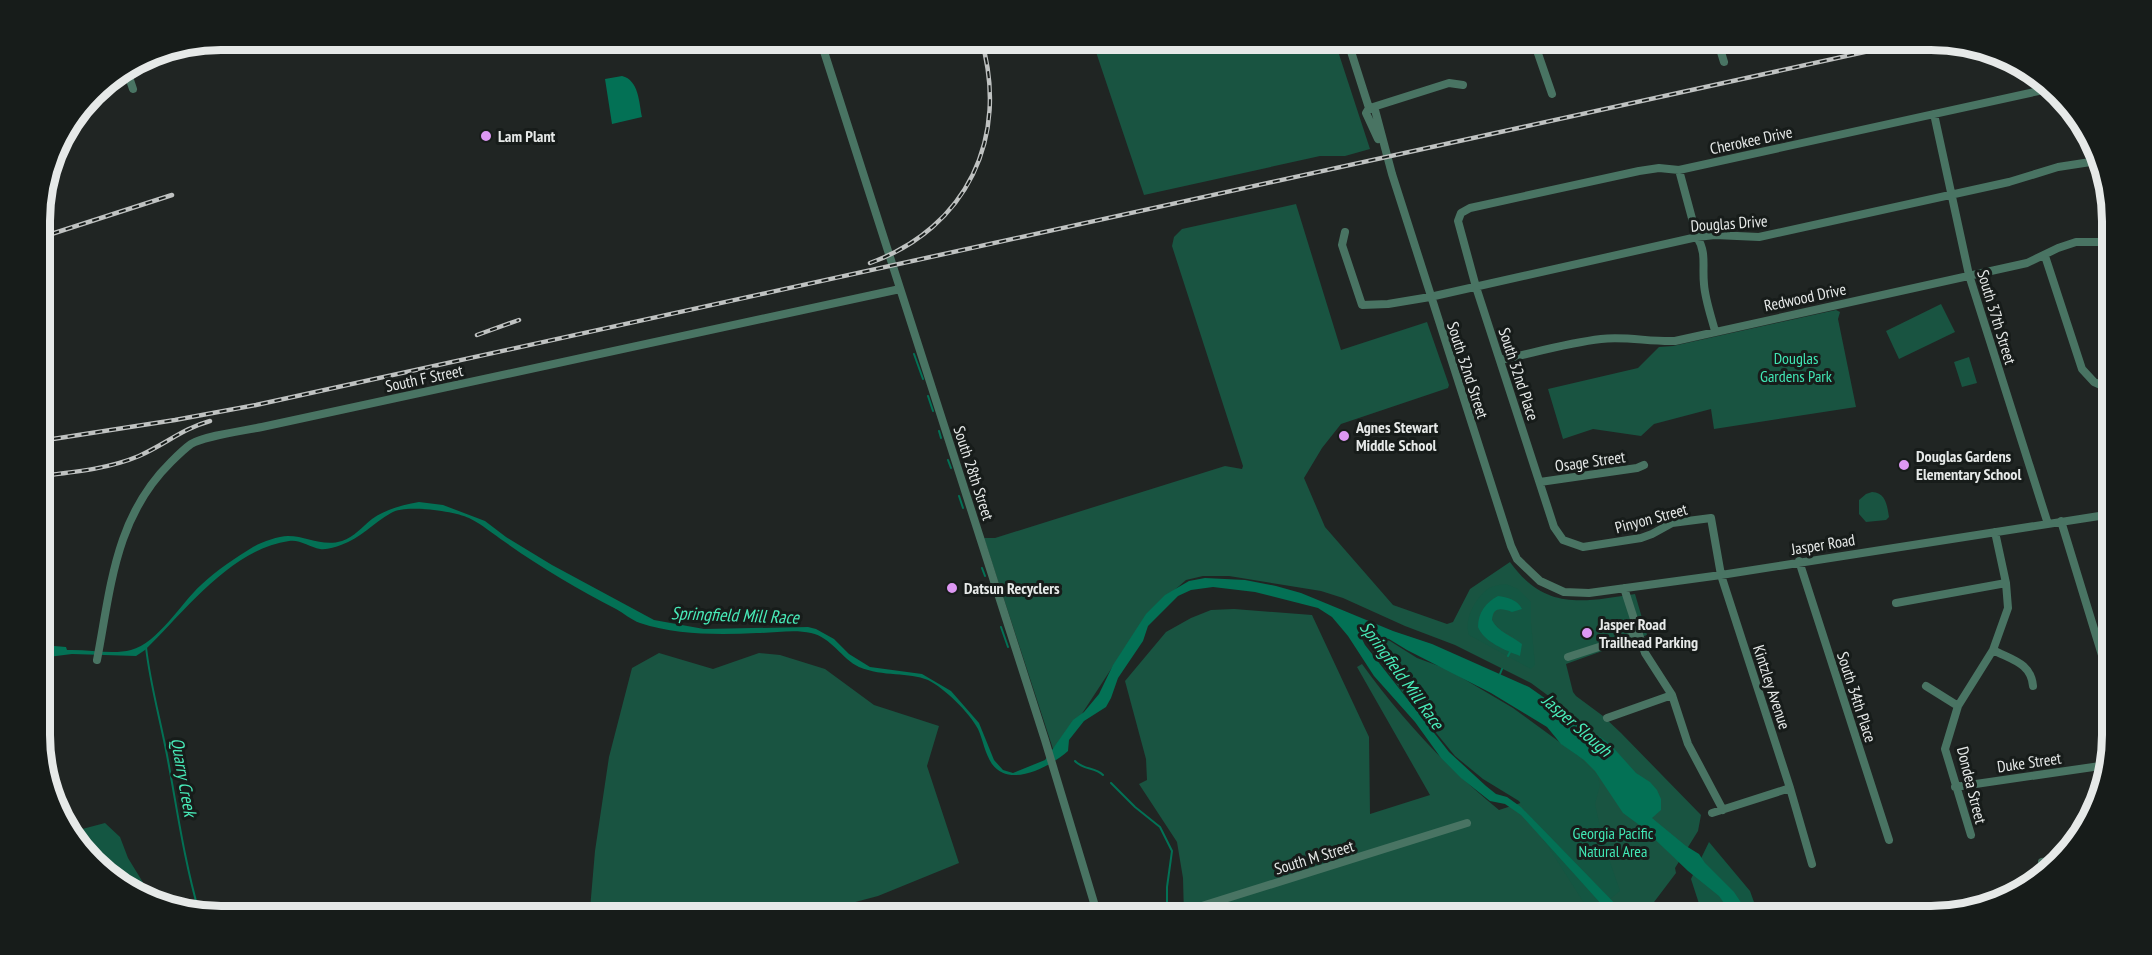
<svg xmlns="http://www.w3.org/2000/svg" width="2152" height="955" viewBox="0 0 2152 955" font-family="'PT Sans Narrow',sans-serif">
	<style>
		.green { fill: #195441 }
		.forest { fill: #145642; fill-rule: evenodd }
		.water { fill: #037155 }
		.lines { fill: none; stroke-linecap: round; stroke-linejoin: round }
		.stream { stroke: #037155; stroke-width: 2 }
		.minor { stroke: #497463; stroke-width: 8 }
		.rail-casing { stroke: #bfc2c1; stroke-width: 4.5 }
		.rail { stroke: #171c1a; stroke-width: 2; stroke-dasharray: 7; stroke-linecap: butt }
		.poi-dot { fill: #dd98f3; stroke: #171c1a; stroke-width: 2 }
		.labels { text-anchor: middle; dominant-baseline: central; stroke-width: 6; stroke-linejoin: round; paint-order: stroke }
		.poi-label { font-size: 16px; font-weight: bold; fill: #e6e9e8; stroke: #171c1a; text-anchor: start }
		.street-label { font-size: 16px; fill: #e6e9e8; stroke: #171c1a }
		.park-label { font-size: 16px; fill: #41e7b5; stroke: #171c1a }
		.water-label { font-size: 18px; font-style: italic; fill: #48ecb9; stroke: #171c1a }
		.rim { fill: none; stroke: #e6e9e8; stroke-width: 8 }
	</style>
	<rect width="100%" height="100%" fill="#202523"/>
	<!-- green -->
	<path class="green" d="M1086,39H1334L1370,149L1345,156H1320L1144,195L1096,52L1091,53Z
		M1296,204L1341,350L1427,322L1449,385L1448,388L1341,424L1322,448L1304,478L1325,527L1393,605L1447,624L1453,622L1470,589L1510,562C1545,611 1583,602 1635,594L1647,635L1566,664L1573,692L1576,696L1603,716L1621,733L1701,815L1698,831L1675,868L1676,873L1645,914L1642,916H1184L1183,878L1177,842L1139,784L1147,780L1146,759L1125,681L1166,632L1191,618L1211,610L1234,609L1312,615L1369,737L1370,814L1430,795L1357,667L1362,664C1399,716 1449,770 1499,810L1586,782L1564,712L1550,697L1531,683L1455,645L1405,626L1343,598L1321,591L1229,576H1203L1186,580L1147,614L1055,755L984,538H995L1225,466L1242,469L1243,466L1172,246L1174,237L1182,229Z
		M1941,304L1955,332L1899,359L1886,331Z
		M1836,310L1840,312L1838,319L1856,407L1714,429L1711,409L1654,424L1641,436L1593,429L1563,439L1548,389L1638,368L1659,347L1673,346Z
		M1969,357L1977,383L1962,387L1954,362Z
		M1872,492C1886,493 1887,505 1889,517L1886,520L1866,522L1859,514V500L1866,494Z
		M659,653L713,669L759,653L780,655L825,669L874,705L939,726L927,766L959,863L878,896L810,914V916H592L590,909L595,851L609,757L632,668Z"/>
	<!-- forest -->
	<path class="forest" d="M1506,584L1518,589L1531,602V623L1535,665L1531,669L1469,635C1464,621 1473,603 1484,592C1490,586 1498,585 1506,584ZM1520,604C1508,607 1494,607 1492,621L1500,630L1513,636L1520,656L1495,644L1478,627L1481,613Z
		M1367,635L1390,641L1417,658L1447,669L1513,708L1580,757L1598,776L1600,785L1595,804L1604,844L1620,891L1591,914L1519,801L1483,779L1455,756L1401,690L1371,648Z
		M105,823L120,837L128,858L147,889L150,901L77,845L71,832Z
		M1709,842L1750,891L1759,916H1703L1691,879Z"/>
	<!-- water -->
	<path class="water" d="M622,76C639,80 639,103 642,117L612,124L605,79Z
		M419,502L443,505L485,521L506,537L552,565L654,620L704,629L808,627L816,629L834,639L849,654L870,667L922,674L951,691L979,723L994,760L1003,770L1013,773L1045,760L1073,720L1084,712L1099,694L1113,665L1146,614L1165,595L1189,581L1205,578L1245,580L1276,586L1301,593L1393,631L1432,644L1529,687L1610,744L1636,773L1650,782L1657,790L1661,799V810L1652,818L1686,846L1699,854L1705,863L1734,892L1750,916H1733L1719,896L1688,871L1642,827L1623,813L1595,771L1584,760L1561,744L1547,727L1491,693L1407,650L1389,639L1365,635L1362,639L1365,645L1449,752L1486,786L1496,794L1507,797L1521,807L1627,916H1612L1521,815L1505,804L1490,801L1461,778L1441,758L1415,722L1374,676L1348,636L1332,617L1318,608L1255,592L1213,587L1191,590L1178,596L1148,626L1143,641L1118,678L1111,698L1106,707L1084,721L1069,740L1068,751C1051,766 1010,789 992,764C985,754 983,740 978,729C970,713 944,688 928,680C909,672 883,677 859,667C842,659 831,637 811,633C794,629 774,633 757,633C718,635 676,635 640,623C631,620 624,613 616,609C578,589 540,567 505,542C493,534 483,525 469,518C454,511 405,504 391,513C373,523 361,538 341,545C335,547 327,550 320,549C310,547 299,539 289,541C231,549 185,611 145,650L136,656L72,654L40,658V647L54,646L66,647L67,650C88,649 112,655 131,650C158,643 181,603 201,585C217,570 235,558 253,547C262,542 278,536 288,536C307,536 322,547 342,541C354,537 362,527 372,519C386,509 402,505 419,502Z
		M1498,596C1507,597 1518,600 1522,609L1512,612C1501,608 1493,607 1492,620C1498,632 1512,636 1522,644L1520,656C1505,650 1484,642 1478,627C1478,613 1486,602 1498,596Z"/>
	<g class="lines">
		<!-- stream -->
		<path class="stream" d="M914,354L923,379
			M928,396L933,411
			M939,431L941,438
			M948,460L951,468
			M959,496L963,508
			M982,568L985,576
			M1001,627L1008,647
			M146,647C150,684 160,718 167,755C177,808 184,860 199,912
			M1508,656L1510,652
			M1500,674L1502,669
			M1075,761C1083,770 1095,767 1103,775
			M1111,783L1135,807L1160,827L1172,851L1167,887V916"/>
		<!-- minor -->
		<path class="minor" d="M820,39L1045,740L1098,916
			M1347,39L1369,108L1366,113L1378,139
			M1533,39L1552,94
			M1717,39L1724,62
			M126,68L133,89
			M1369,108L1375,110L1392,174L1511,546L1517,559L1540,581L1564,592L1589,593L1721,575L2112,514
			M1370,108L1449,83L1463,85
			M1934,114L1969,275L2048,524
			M1679,170L1697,237C1707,253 1702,266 1704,284C1705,299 1711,316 1715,331
			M1345,232L1342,245L1362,305L1388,304L1430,297L1697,237L1715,235L1759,237L2009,182L2058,167L2097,161
			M2045,256L2082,369L2094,382L2112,390
			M1500,360C1533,353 1567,343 1601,339C1625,336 1650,342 1675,341L2027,263L2058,248L2076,242H2112
			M1540,482L1637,468L1644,465
			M2061,521L2113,691
			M1799,561L1889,840
			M1624,588L1645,653L1672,695L1688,744L1723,810
			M1896,603L2006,583
			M1993,650C2012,660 2031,663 2033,686
			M1568,657L1639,634
			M97,660C111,587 115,517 171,462C177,456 184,449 191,444C208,435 243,431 262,427L900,289
			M1926,686L1958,706
			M1607,718L1672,695
			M1955,787L2107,765
			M1712,813L1790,788
			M1971,835L1945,749L1958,706L1993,650L2008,608L2006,583L1995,532
			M2042,862L2056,860
			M1812,864L1790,788L1721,575L1711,518L1672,523L1652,534L1641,538L1583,547L1563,540L1554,527L1476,287L1458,221L1461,213L1470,208L1639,171L1659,168L1679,170L2048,89
			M1170,916L1467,823"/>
		<!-- rail casing -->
		<g class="rail-casing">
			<path id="rail" d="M39,238L172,195
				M870,263C967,228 1010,137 981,39
				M477,335L519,320
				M40,441L175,420L256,405L1924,39
				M40,476C74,472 108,469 139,456C164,445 184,428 210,421"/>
		</g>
		<!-- rail -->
		<use href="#rail" class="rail"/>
	</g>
	<!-- markers -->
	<g class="poi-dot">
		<circle cx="486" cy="136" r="6"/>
		<circle cx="1344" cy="436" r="6"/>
		<circle cx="1904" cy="465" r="6"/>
		<circle cx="952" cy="588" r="6"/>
		<circle cx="1587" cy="633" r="6"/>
	</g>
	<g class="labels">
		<!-- poi labels -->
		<g class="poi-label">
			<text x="498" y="136">Lam Plant</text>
			<text x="1356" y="427">Agnes Stewart<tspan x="1356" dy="18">Middle School</tspan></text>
			<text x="1916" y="456">Douglas Gardens<tspan x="1916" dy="18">Elementary School</tspan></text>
			<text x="964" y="588">Datsun Recyclers</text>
			<text x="1599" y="624">Jasper Road<tspan x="1599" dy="18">Trailhead Parking</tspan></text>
		</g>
		<!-- street labels -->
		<g class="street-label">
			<text transform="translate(1751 140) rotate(-12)">Cherokee Drive</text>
			<text transform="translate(1729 223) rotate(-4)">Douglas Drive</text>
			<text transform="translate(1805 297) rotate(-12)">Redwood Drive</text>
			<text transform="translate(1997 317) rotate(73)">South 37th Street</text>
			<text transform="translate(1468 370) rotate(72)">South 32nd Street</text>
			<text transform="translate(1519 374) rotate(72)">South 32nd Place</text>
			<text transform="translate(424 378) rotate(-12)">South F Street</text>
			<text transform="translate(1590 461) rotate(-8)">Osage Street</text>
			<text transform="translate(974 473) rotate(72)">South 28th Street</text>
			<text transform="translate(1651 518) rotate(-15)">Pinyon Street</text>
			<text transform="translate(1823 544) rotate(-9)">Jasper Road</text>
			<text transform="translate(1772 687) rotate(72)">Kintzley Avenue</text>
			<text transform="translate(1857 697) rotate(72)">South 34th Place</text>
			<text transform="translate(2029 762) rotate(-8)">Duke Street</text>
			<text transform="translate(1972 785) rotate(76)">Dondea Street</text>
			<text transform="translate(1314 857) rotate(-17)">South M Street</text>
		</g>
		<!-- park labels -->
		<g class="park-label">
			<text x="1796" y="358">Douglas<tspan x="1796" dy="18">Gardens Park</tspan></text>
			<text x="1613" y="833">Georgia Pacific<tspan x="1613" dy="18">Natural Area</tspan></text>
		</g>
		<!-- water labels -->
		<g class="water-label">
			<text transform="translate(735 615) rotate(2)">Springfield Mill Race</text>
			<text transform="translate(1402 675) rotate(54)">Springfield Mill Race</text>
			<text transform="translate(1577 725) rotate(41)">Jasper Slough</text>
			<text transform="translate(184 777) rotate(80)">Quarry Creek</text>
		</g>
	</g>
	<!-- crop -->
	<path d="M0 0H2152V955H0ZM221 50H1931A171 171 0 0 1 2102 221V735A171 171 0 0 1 1931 906H221A171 171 0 0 1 50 735V221A171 171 0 0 1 221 50Z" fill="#171c1a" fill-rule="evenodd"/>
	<path class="rim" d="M221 50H1931A171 171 0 0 1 2102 221V735A171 171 0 0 1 1931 906H221A171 171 0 0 1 50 735V221A171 171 0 0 1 221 50Z"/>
</svg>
